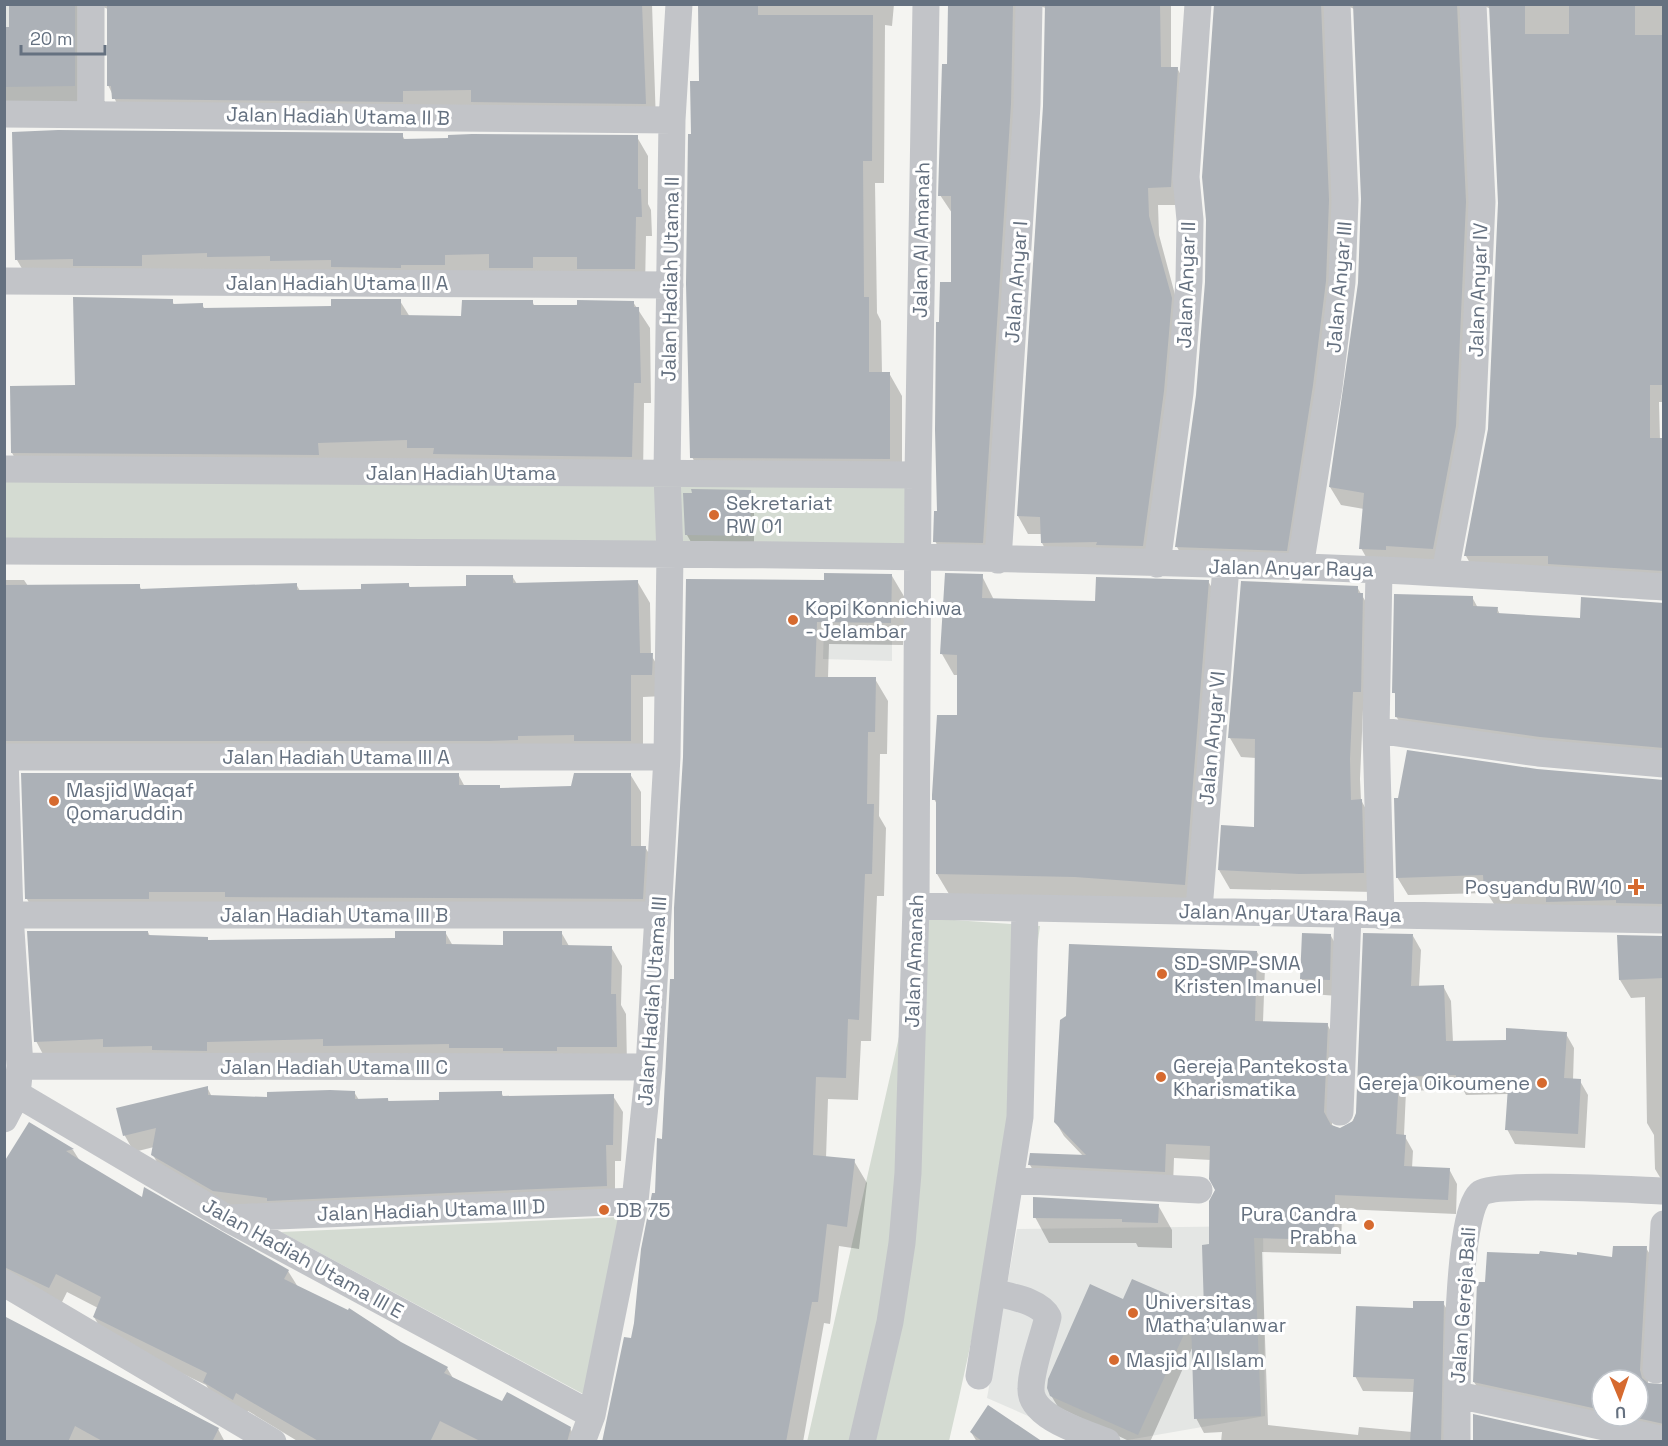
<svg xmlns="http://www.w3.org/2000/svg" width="1668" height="1446" viewBox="0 0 1668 1446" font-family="'Space Grotesk',sans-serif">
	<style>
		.built { fill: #e4e6e4 }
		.green { fill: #d4dbd2 }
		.shadow { fill: #0003; fill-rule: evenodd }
		.building { fill: #acb1b7 }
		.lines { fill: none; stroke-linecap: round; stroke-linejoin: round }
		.minor { stroke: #c2c4c8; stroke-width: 27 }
		.poi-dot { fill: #d66a2f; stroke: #fff; stroke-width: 2 }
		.labels { text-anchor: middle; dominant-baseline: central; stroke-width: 6; stroke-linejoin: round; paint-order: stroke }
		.street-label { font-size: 20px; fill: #657180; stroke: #fff }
		.poi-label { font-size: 20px; fill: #657180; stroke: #fff; text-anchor: start }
	</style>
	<rect width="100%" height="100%" fill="#f4f4f1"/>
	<!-- built -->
	<path class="built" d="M5,5H77V103L5,102Z
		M824,627L892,629V661L823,659Z
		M1263,1226L1265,1416L1122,1441H1085L987,1398L1017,1229Z"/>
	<!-- green -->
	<path class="green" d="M5,476L907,482L908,553L5,551Z
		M926,918L1040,926C1017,1099 989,1272 949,1441L807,1442Z
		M621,1217L585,1395L281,1232Z"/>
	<!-- shadow -->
	<path class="shadow" d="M10,4H652L656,123L124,118L108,85V9L103,7L86,105L4,106V28H10Z
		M700,4H894L892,26L885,25L884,183H875L877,313L881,321L882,373H889L902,396V481L705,480L692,457L693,136L701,82Z
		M949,4H1171V68H1177L1187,86L1181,205H1158L1159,235L1181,317L1153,564L1052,561L1042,543V534H1028L1018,516L1044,105L1046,8L1039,6L993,560L945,559L935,541L938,513L941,324L953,284L952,213L940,195L948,65Z
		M1215,4H1664V402H1659L1660,440H1664V588L1476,574L1466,556L1489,429L1499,203L1491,9L1484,6L1466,445L1443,567L1371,566L1361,548L1364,509L1341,505L1330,487L1359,284L1362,201L1354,9L1348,6L1339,219L1296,568L1187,565L1177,547L1197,395L1206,282Z
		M402,135L405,140L637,137L648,156V204L651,210L652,236H646L645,288L28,279L17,260Z
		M172,300L174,305H202L205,309L333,307L400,301L410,317H463L532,301L535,307L633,302L650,328L651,403H644L643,477L24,473L12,453L76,386Z
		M750,491L754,499V543L691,542L687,535Z
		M512,576L517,584L637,581L650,603L651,655L664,676V696L643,697V762L4,763V580H24L28,586L139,585L142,591L296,584L300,591L363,590L408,584L411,589L468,587Z
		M892,576L905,598L903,645L829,644L828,678L875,679L888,701L887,754H880L879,816L886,828L884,896H877L871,1041H861L858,1100L828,1099L826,1158L854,1161L867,1183L859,1249L839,1246L830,1324L824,1323L803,1442H613L643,1363L676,981L826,582Z
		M982,576L994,600L1097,602L1208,581L1220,602L1197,905L949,894L937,874L938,806L934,799L958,716L959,675H954L942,654Z
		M1357,587L1373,614L1363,710L1360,779L1361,800L1372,820L1374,892L1230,889L1219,870L1223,827L1256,828V758L1241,757L1230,738Z
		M1472,597L1478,608H1497L1500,615L1582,620L1664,604V765L1407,735L1396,716L1397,697L1394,692Z
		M1536,770L1664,781V922L1496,907L1487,893L1408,895L1397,877Z
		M458,774L465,787L500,789L572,787L630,774L641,792V847H645L656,865L653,917H37L27,899Z
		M148,932L150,936L208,941L396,939L445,932L453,946H504L561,932L569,946L611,947L622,966L621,1005L626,1014L627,1065L46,1060L36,1041Z
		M1331,936L1340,952L1338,996L1311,994L1301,978Z
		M1413,936L1421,950L1419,987L1443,986L1451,1001L1453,1042L1507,1041L1566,1034L1574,1048L1573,1080L1580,1081L1588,1095L1585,1148L1515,1144L1507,1129L1508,1094L1466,1095L1463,1089L1406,1091L1404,1135L1413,1151L1412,1168L1449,1169L1457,1184L1456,1214L1342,1209L1341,1254L1262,1252L1268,1425L1358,1435L1359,1427L1412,1432L1414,1392L1363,1391L1355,1376L1414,1310L1443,1303L1452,1317L1449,1442H1221L1222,1432L1204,1433L1196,1418L1193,1346L1150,1442H1131L1058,1407L1049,1392L1124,1301L1206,1313L1216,1190L1211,1160L1174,1158L1173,1186L1038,1179L1030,1165L1084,1157L1064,1136L1055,1121L1257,952L1265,967L1263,1022L1327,1024L1335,1039L1332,1125L1339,1129L1349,1127L1357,1113Z
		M1619,936H1664V1184L1655,1169L1654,1135L1647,1123L1645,997L1631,998L1620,980Z
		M207,1087L212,1097L268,1098L354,1092L359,1100L388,1099L389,1103L441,1101L501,1092L504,1098L613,1096L623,1112L621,1161H615V1202L223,1207L162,1171L153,1155L154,1147L134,1152L125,1136L118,1109Z
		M30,1124L73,1150L80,1161L144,1199L288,1271L298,1287L447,1368L453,1378L502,1403L570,1428L577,1442H299L248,1411L244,1418L216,1401L206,1385L105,1336L94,1317L98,1308L67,1292L60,1306L4,1293V1166Z
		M1158,1205L1172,1230V1248L1138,1247L1136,1243H1049L1035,1217Z
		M1646,1248L1655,1262L1648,1385L1656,1387L1664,1383V1436L1483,1396L1474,1382L1614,1259ZM1602,1380H1638V1416H1602Z
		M4,1318L188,1412L218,1429L225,1442H4Z
		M971,1432L1039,1442H977Z"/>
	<!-- building -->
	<path class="building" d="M9,4H75V86L4,87V27H9Z
		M107,4H642L646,104L471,102V90L403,91V102L112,99L111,86H107Z
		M698,4H758V15H873L872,161H863L864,297H869V372H890V459L690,458L686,284L688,134H691L690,81H699Z
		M948,4H1013L1011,104L983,543L933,542L934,511H937L935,430L936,322H939L940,282H951V196H938L942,64H947Z
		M1045,4H1160L1161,67H1178L1171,187L1148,188L1149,216L1172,298L1164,391L1143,546L1096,545L1097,542L1041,543L1040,517L1017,516L1043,106Z
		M1214,4H1321L1329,200L1326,281L1313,385L1287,551L1175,547L1196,395L1205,282L1206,220L1202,177Z
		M1353,4H1457L1466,202L1456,426L1433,549L1386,546V550L1359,549L1364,493L1329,487L1358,283L1361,199Z
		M1489,4H1525V34H1569V4H1635V35H1664V385H1650V438H1664V571L1548,564V556H1464L1488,429L1498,203Z
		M58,130L403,133V139L448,138V135L472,134L638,135V189H641L642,217H636L635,269H577V257H533V268H489V254L445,255V265H401V268L331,267V260L270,261V256L207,257V253L142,255V266H73V259L15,260L12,132Z
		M73,297L173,299V304L203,303V308L331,306V299H401V315L461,316L462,300H533V305H577V300L634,301V307H639L641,383H634L632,457L433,454L434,448H407V440L318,443L319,455L11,453L10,386L75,385Z
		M691,489L751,490L750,536L685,535L683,493H692Z
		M824,573L892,574L891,623L817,622L815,677H876L875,732H868L867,804H874L872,874H865L859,1020L848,1019L846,1078L816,1077L813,1155L855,1159L847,1227L827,1224L818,1302H812L786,1442H602L624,1337L631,1338L634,1323L641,1249L652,1193H655L657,1138L662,1139L670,979H674V908L683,757L686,579L824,580Z
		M945,573L983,574L982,598L1095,601L1096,577L1209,580L1185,885L1075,877L936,874V800H932V795L937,715H957V655L940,654Z
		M466,575H513V583L638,580L640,653H653L652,675H631V741H574V735L518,736V740L488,741H4V585L140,584V589L297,583V590L361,589V584L409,583V587L466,586Z
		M1241,581L1358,586V593H1363L1361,692H1353L1350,759L1351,800L1362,799L1364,873L1299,874L1218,870L1221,825L1254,827L1255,739L1228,738Z
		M1394,594L1473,596V606L1498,607L1497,613L1580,618L1581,597L1664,603V748L1540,737L1395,717V693H1392Z
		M1407,750L1537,769L1664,780V904L1616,903V900L1546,902V895L1518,896V889L1484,890L1483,875L1396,878L1394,798H1398Z
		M21,773H459V785H500V788L571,786L574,773H631V846H646L643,899L225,897V892H149V899H25Z
		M27,931H148V935L208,937V940L395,938V931H446V944L503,945V931H562V945L612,946L611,994H616L617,1047H557V1051H503V1048H449V1044L323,1046V1039L207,1042V1051L152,1050V1046L103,1047V1039L34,1042Z
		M1302,933L1331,934L1330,980L1300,979Z
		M1363,933L1413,934L1411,986L1444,985L1446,1041L1506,1040V1028L1567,1032L1564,1078L1581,1079L1578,1134L1505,1130L1508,1087H1503V1079L1456,1081V1075L1399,1077L1396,1134L1406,1135L1404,1166L1450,1168L1448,1200L1335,1195L1334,1240L1254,1238L1261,1416L1194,1419L1191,1319L1138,1435L1050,1396L1047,1388L1048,1379L1090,1284L1123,1299L1132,1279L1204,1310L1202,1245L1209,1244V1201L1215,1190L1209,1179L1210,1146L1166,1144L1165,1172L1028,1165L1030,1153L1086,1155L1054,1122L1060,1020L1066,1016L1069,944L1257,951L1255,1021L1328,1023L1324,1112L1331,1125L1340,1128L1353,1121L1356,1113Z
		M1617,935L1664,936V978L1619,980Z
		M208,1086V1095L267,1097V1092L330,1090L355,1091V1099L388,1098V1101L439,1100V1092L502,1091V1096L614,1094L613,1145H606L607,1186L267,1201V1198L213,1191L151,1155L156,1128L123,1136L116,1108Z
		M29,1122L74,1149L66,1151L72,1155L142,1197L144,1187L289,1270L284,1279L348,1310L349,1308L401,1342L448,1367L444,1373L502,1401L507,1392L571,1427L567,1442H482L440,1421L430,1442H320L236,1393L233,1400L203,1382L207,1373L93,1317L101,1297L56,1274L49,1288L4,1267V1162Z
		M1033,1197L1159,1204L1158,1223L1122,1222V1219L1033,1218Z
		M1613,1246H1647L1640,1370L1642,1378L1648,1383L1664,1384V1424L1628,1416H1638V1380H1602V1410L1473,1382L1477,1282H1485L1487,1252L1539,1254L1540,1251L1577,1255V1252L1612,1257Z
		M1413,1301H1444L1441,1442H1410L1414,1379L1353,1377L1356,1306L1413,1308Z
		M4,1316L219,1428L212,1442H104L75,1426L68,1442H4Z
		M988,1405L1043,1442H983L970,1432Z
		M1473,1414L1597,1442H1473Z"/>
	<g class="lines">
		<!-- minor -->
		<path class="minor" d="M91,113V4
			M4,114L672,120
			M4,281L670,285
			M4,469L918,475
			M4,551C463,553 922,551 1380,570C1475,574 1569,581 1664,587
			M998,560L1027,105L1029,4
			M1157,564L1180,393L1189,281L1190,220L1186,177L1198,4
			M1300,567L1329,387L1342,282L1345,200L1337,4
			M1379,570L1376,730L1381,916
			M1445,573L1472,428L1482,202L1473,4
			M1376,730L1538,753L1664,764
			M4,757H667
			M916,906L1664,920
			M1199,910L1226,566
			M10,915H658
			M20,1066L649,1067
			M17,1094L227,1218L592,1415
			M1340,1112L1348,916
			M4,1119L17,1094L20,1066L10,915L5,757
			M1010,1180L1199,1190
			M229,1218L635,1201
			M4,1283L273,1442
			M993,1292C1010,1297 1039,1300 1048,1317C1043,1338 1031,1368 1031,1389C1030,1418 1086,1433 1107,1442
			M1656,1370L1664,1224
			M979,1376L1020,1117L1025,910
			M1458,1395L1664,1440
			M582,1442L592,1415L635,1201L649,1067L658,915L667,757L670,554L667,474L672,120L679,4
			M862,1442L890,1322L902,1243L908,1173L916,906L918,475L926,4
			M1457,1442C1457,1404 1455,1210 1481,1193C1498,1182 1634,1190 1664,1191"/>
	</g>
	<!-- markers -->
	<g class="poi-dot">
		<circle cx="714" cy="515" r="6"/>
		<circle cx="793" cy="620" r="6"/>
		<circle cx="54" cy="801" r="6"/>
		<path d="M1633 878h6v6h6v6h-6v6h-6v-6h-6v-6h6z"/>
		<circle cx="1162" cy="974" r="6"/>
		<circle cx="1161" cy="1077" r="6"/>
		<circle cx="1542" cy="1083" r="6"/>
		<circle cx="604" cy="1210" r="6"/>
		<circle cx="1369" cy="1225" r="6"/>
		<circle cx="1133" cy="1313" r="6"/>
		<circle cx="1114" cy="1360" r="6"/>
	</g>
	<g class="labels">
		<!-- street labels -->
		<g class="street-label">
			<text transform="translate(338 116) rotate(1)">Jalan Hadiah Utama II B</text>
			<text transform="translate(921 240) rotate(-89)">Jalan Al Amanah</text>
			<text transform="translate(670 279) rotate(-89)">Jalan Hadiah Utama II</text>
			<text transform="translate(1016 282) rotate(-86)">Jalan Anyar I</text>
			<text x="337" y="283">Jalan Hadiah Utama II A</text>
			<text transform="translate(1186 285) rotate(-88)">Jalan Anyar II</text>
			<text transform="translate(1339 287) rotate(-85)">Jalan Anyar III</text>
			<text transform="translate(1478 290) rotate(-88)">Jalan Anyar IV</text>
			<text x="461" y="473">Jalan Hadiah Utama</text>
			<text transform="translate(1291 568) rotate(1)">Jalan Anyar Raya</text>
			<text transform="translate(1212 738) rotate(-85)">Jalan Anyar VI</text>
			<text x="336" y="757">Jalan Hadiah Utama III A</text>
			<text transform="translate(1290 913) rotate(1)">Jalan Anyar Utara Raya</text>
			<text x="334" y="915">Jalan Hadiah Utama III B</text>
			<text transform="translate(914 961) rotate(-88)">Jalan Amanah</text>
			<text transform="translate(652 1001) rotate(-86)">Jalan Hadiah Utama III</text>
			<text x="334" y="1067">Jalan Hadiah Utama III C</text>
			<text transform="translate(431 1210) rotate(-2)">Jalan Hadiah Utama III D</text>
			<text transform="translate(303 1258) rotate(29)">Jalan Hadiah Utama III E</text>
			<text transform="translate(1463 1305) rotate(-86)">Jalan Gereja Bali</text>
		</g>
		<!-- poi labels -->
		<g class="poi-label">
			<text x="726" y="503">Sekretariat<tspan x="726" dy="23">RW 01</tspan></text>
			<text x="805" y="608">Kopi Konnichiwa<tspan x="805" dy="23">- Jelambar</tspan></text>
			<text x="66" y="790">Masjid Waqaf<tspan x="66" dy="23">Qomaruddin</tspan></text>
			<text x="1622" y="887" text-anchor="end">Posyandu RW 10</text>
			<text x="1174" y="963">SD-SMP-SMA<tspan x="1174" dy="23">Kristen Imanuel</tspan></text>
			<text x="1173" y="1066">Gereja Pantekosta<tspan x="1173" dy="23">Kharismatika</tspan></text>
			<text x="1530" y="1083" text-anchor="end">Gereja Oikoumene</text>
			<text x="616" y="1210">DB 75</text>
			<text x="1357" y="1214" text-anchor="end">Pura Candra<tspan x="1357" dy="23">Prabha</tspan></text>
			<text x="1145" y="1302">Universitas<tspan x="1145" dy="23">Matha'ulanwar</tspan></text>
			<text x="1126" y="1360">Masjid Al Islam</text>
		</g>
	</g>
	<!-- border -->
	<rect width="1668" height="1446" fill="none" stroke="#657180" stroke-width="12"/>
	<!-- north arrow -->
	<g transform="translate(1620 1398) rotate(178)"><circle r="28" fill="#ffffff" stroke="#c1c6cc" stroke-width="1.5"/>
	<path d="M0-4.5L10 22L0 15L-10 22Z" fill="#d66a2f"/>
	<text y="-9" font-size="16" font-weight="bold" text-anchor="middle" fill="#657180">U</text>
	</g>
	<!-- scale -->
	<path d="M21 45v9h84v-9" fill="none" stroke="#657180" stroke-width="3"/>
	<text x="30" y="45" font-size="18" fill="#657180" stroke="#ffffff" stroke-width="4.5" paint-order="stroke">20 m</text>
</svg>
